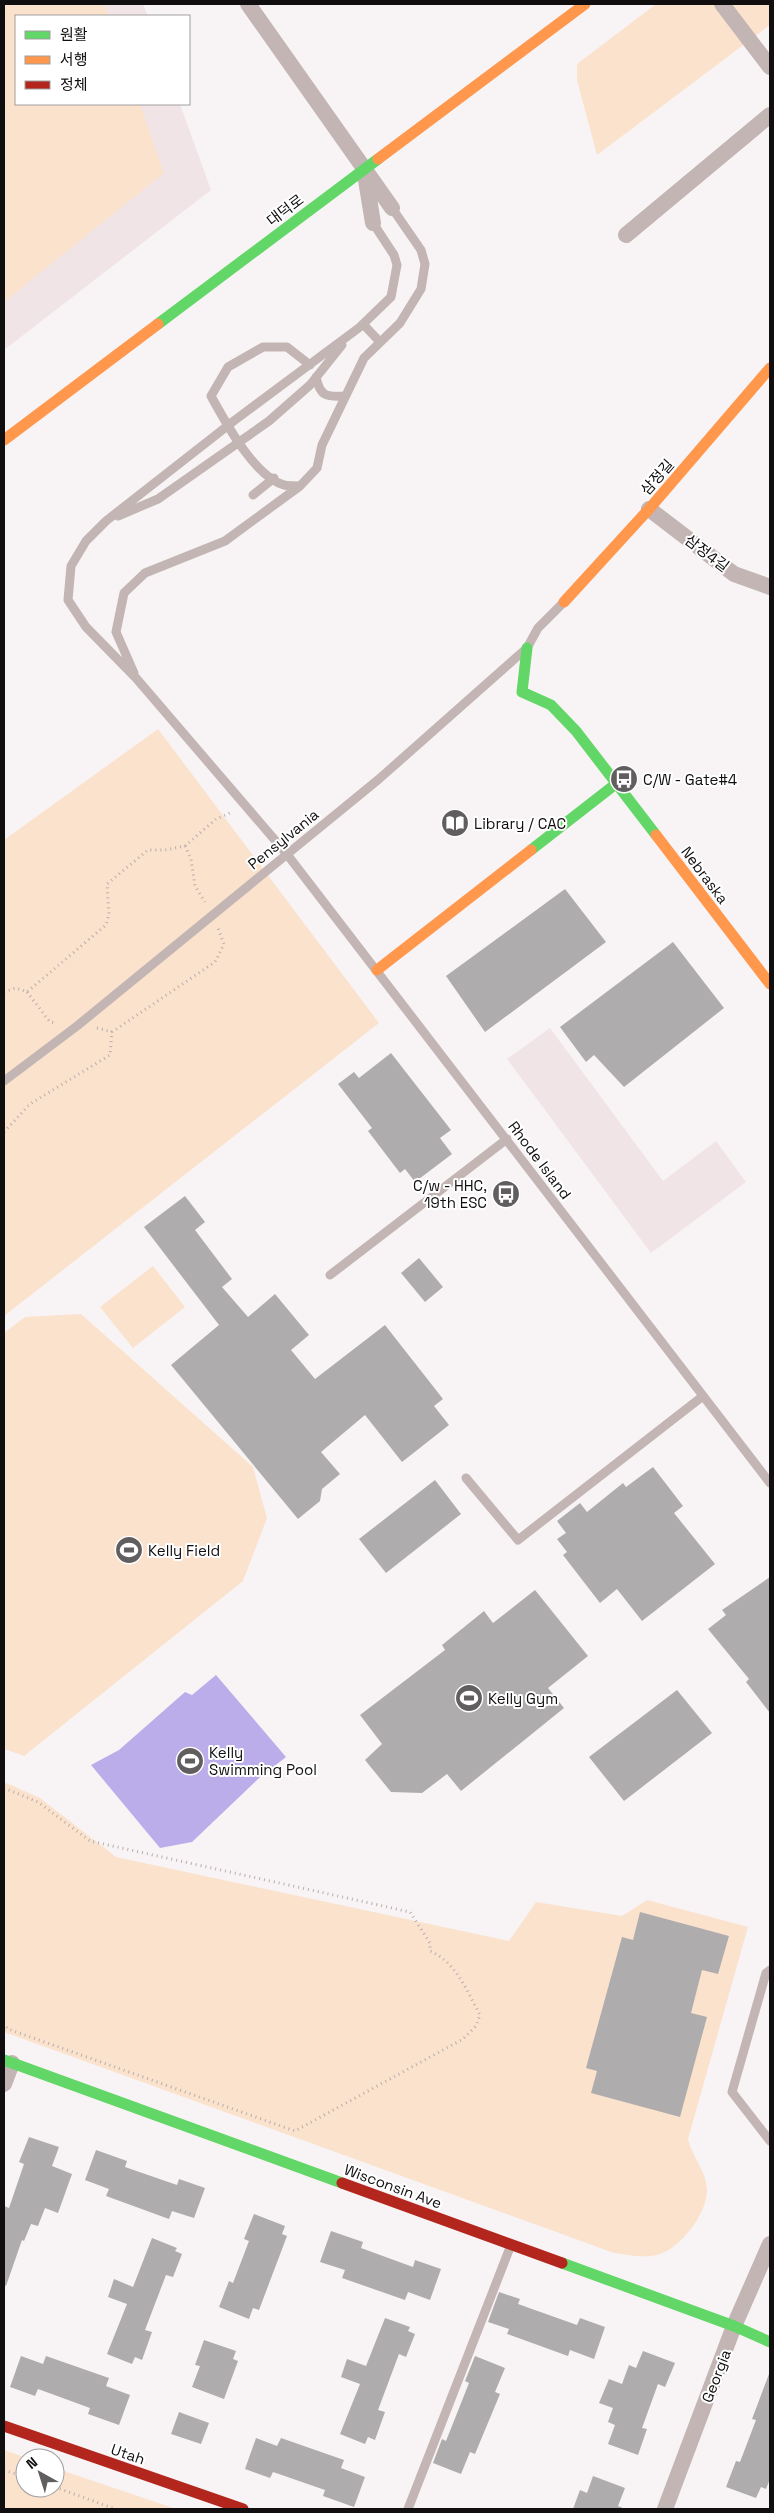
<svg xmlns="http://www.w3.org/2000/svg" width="774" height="2513" viewBox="0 0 774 2513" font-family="'Space Grotesk','Noto Sans KR',sans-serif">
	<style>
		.built { fill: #f0e4e7 }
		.green { fill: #fbe2cd }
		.water { fill: #baade9 }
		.building { fill: #afacae }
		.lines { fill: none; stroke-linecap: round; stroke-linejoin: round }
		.path { stroke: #b7aead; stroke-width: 3; stroke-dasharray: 1 4; stroke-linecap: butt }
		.lane { stroke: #c2b5b3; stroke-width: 9 }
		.street { stroke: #c2b5b3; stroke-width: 16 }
		.fast { stroke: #63d668; stroke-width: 11 }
		.slow { stroke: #ff974d; stroke-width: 11 }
		.jam { stroke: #b3261e; stroke-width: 11 }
		.labels { text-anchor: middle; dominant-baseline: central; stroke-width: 4; stroke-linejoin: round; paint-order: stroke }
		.street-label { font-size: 15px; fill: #100e0e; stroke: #fff }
		.poi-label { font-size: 15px; fill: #100e0e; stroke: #fff; text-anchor: start }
	</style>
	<rect width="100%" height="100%" fill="#f8f4f5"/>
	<!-- built -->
	<path class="built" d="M4,4H143L148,16H16V104H180L211,190L4,350Z
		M550,1028L663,1181L716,1141L746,1182L651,1253L507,1059Z"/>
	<!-- green -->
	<path class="green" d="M4,4H104L109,16H16V104H140L164,173L4,302Z
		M656,4H770V25L597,155L577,80V64Z
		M158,729L379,1023L4,1316V840Z
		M153,1266L185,1307L133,1348L100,1307Z
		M81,1314L253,1467L267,1518L243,1581L24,1756L4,1749V1333L25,1317Z
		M4,1782L40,1798L116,1857L509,1941L536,1902L622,1916L647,1900L748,1927L688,2139C692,2156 706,2171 707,2189C708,2212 682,2247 660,2254C645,2259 629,2255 614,2253L4,2032Z
		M4,2450L27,2458H25V2488H55V2468L176,2509H4Z"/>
	<!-- water -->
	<path class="water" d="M216,1675L286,1757L258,1779L192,1842L160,1848L91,1765L119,1750L185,1692L192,1695Z"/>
	<!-- building -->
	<path class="building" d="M565,889L606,942L485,1032L446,976Z
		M673,942L724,1008L624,1087L594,1055L586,1062L560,1027Z
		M391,1053L451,1130L440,1138L452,1154L415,1182L405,1169L400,1173L368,1131L372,1128L338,1084L354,1072L359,1078Z
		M185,1196L205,1222L195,1230L232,1279L222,1287L248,1317L275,1294L309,1335L291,1350L315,1379L385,1325L443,1399L434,1406L449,1425L402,1462L365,1415L321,1452L340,1474L322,1489L320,1501L298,1519L171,1365L219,1325L144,1227Z
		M419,1258L443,1287L425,1302L401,1273Z
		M653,1467L683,1506L674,1513L715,1564L642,1621L617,1589L600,1603L563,1555L567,1552L557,1539L566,1533L557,1521L580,1503L587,1512L623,1483L626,1487Z
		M435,1480L461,1514L386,1573L359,1539Z
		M770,1577V1713L746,1682L749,1679L708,1629L726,1615L722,1610Z
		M535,1590L588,1656L548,1688L564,1708L461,1791L447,1774L422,1793L391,1792L365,1760L382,1744L360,1715L445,1650L442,1645L484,1611L493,1623Z
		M677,1690L712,1733L624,1801L589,1757Z
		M640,1912L729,1936L718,1974L702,1970L691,2013L707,2017L680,2117L591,2093L597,2071L586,2068L622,1937L633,1940Z
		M29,2137L59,2147L52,2166L72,2174L58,2213L45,2208L38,2226L31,2224L24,2241L22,2240L6,2286L4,2285V2206L9,2208L24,2164L19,2162Z
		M96,2150L127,2161L125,2167L177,2185L179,2179L205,2188L194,2218L172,2211L169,2219L106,2196L109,2189L85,2180Z
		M254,2214L285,2226L282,2234L287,2236L259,2310L253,2308L249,2319L219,2307L229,2281L233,2283L249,2241L244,2239Z
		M331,2231L363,2242L361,2248L413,2267L415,2260L441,2269L430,2300L408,2292L405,2300L342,2278L345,2270L320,2262Z
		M152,2238L177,2248L175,2251L182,2254L173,2277L166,2275L145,2330L152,2332L142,2360L135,2357L132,2364L107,2354L127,2304L108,2297L114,2279L133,2287Z
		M499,2292L520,2299L518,2304L577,2325L580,2318L605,2327L594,2359L570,2350L568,2356L507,2334L509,2329L488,2322Z
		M385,2318L410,2327L408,2331L415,2334L406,2357L399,2354L378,2410L385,2412L375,2440L368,2437L365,2444L340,2434L360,2384L341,2377L347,2359L366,2366Z
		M204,2340L236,2351L233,2359L238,2361L224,2399L192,2387L200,2366L195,2365Z
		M643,2351L675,2363L665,2387L658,2384L642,2428L647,2429L638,2455L608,2444L615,2425L608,2422L613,2408L599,2403L609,2379L622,2384L629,2365L636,2368Z
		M21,2356L43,2364L46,2356L109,2378L106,2386L130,2395L119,2425L88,2414L90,2408L38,2389L35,2396L10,2387Z
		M475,2356L505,2368L495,2392L500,2394L475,2454L470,2452L461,2474L433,2463L442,2439L446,2441L469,2383L465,2381Z
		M769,2374L770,2479L766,2489L761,2487L756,2498L726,2487L736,2461L740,2462L756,2420L752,2419Z
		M179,2412L209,2423L201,2444L171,2434Z
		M256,2438L277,2446L281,2438L344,2460L341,2468L365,2477L354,2507L323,2496L325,2490L273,2472L270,2478L245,2469Z
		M593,2476L625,2488L618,2506L625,2509H573L580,2490L587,2493Z"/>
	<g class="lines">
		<!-- path -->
		<path class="path" d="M185,846L216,819L232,812
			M4,992L16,988L27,992L106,925L109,914L107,884L148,850H165L185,846L191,859L195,886L205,902
			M27,992L50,1022L57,1023
			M97,1028L112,1032
			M4,1132L30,1104L110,1055L112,1032L215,962L224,944L218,928
			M4,1788L38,1802L90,1841L410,1912L430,1943V1951C456,1962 467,1991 480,2015L476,2026L463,2039L295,2131L8,2029L4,2024
			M4,2470L25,2477
			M55,2487L115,2509"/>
		<!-- lane -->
		<path class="lane" d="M373,223L394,255L397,265L391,297L360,327L235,420L106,521L86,541L71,566L68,600L86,627L136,678L286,853L770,1483
			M363,324L379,341
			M316,377C320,397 327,397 345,396
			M300,486C295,486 289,486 284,485C254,476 226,423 211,396L228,367L263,347H287L310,365
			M253,495L274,478
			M118,516L158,499L269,421L310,385L342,345
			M134,673L116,632L124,593L145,573L225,541L300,486L317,468L322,445L364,358L400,323L421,289L425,264L421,250L392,208
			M4,1081L77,1026L379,779L527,648L538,628L564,602
			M330,1275L507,1139
			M466,1478L518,1540L703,1396
			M770,1970L766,1973L732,2092L770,2141
			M408,2509L511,2245"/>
		<!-- street -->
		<path class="street" d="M248,4L392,208
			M722,4L770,67
			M365,174L373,223
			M626,235L770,115
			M649,509L734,574L770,587
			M4,2084L12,2063
			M665,2509L734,2326L770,2244"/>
		<!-- fast -->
		<path class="fast" d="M158,324L378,159
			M527,648L522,692L551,705L576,731L656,835
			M531,850L617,783
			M4,2060L342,2183
			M562,2263L734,2326L770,2342"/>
		<!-- slow -->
		<path class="slow" d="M378,159L585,4
			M4,440L158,324
			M564,602L649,509L770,368
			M656,835L770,984
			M377,970L531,850"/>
		<!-- jam -->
		<path class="jam" d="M342,2183L562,2263
			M4,2426L243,2509"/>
	</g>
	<!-- icons -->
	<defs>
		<g id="bus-disc" transform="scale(1.4375)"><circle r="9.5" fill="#615e5f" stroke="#fff"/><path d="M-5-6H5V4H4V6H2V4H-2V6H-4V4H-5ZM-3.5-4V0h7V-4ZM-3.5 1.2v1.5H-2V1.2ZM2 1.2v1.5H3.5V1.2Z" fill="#fff"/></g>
		<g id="library-disc" transform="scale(1.4375)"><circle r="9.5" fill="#615e5f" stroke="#fff"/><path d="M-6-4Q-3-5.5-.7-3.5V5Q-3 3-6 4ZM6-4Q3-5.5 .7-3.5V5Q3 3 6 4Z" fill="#fff"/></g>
		<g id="stadium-disc" transform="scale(1.4375)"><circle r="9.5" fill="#615e5f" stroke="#fff"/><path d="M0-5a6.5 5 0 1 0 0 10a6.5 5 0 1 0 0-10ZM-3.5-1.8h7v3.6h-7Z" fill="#fff"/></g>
	</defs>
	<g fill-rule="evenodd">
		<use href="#bus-disc" x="624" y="779"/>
		<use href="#library-disc" x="455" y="823"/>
		<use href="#bus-disc" x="506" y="1194"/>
		<use href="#stadium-disc" x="129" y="1550"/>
		<use href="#stadium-disc" x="469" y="1698"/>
		<use href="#stadium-disc" x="190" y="1761"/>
	</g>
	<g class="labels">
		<!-- street labels -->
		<g class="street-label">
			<text transform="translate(285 210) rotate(-37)">대덕로</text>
			<text transform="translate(657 477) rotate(-49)">삼정길</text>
			<text transform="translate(707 553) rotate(37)">삼정4길</text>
			<text transform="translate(283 839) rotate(-39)">Pensylvania</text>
			<text transform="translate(705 875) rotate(53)">Nebraska</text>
			<text transform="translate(540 1160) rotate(53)">Rhode Island</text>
			<text transform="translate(393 2186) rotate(20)">Wisconsin Ave</text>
			<text transform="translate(716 2376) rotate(-69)">Georgia</text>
			<text transform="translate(128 2454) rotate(19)">Utah</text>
		</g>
		<!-- poi labels -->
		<g class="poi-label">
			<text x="643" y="779">C/W - Gate#4</text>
			<text x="474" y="823">Library / CAC</text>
			<text x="487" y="1185" text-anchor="end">C/w - HHC,<tspan x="487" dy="17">19th ESC</tspan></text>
			<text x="148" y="1550">Kelly Field</text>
			<text x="488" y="1698">Kelly Gym</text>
			<text x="209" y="1752">Kelly<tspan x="209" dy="17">Swimming Pool</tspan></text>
		</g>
	</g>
	<!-- border -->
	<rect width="774" height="2513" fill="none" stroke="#100e0e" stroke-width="10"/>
	<!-- legend -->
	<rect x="15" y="15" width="175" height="90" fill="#ffffff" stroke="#9f9f9f"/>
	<rect x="25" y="31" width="25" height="8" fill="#63d668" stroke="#9f9f9f"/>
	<text x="60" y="40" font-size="15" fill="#100e0e">원활</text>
	<rect x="25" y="56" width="25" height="8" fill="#ff974d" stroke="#9f9f9f"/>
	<text x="60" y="65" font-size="15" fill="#100e0e">서행</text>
	<rect x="25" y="81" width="25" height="8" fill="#b3261e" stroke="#9f9f9f"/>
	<text x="60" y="90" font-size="15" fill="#100e0e">정체</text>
	<!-- north arrow -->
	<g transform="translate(40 2473) rotate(321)"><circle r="24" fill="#ffffff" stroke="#9f9f9f"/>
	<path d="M0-4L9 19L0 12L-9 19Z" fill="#615e5f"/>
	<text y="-8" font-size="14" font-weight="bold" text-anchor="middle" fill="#100e0e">N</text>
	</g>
</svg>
